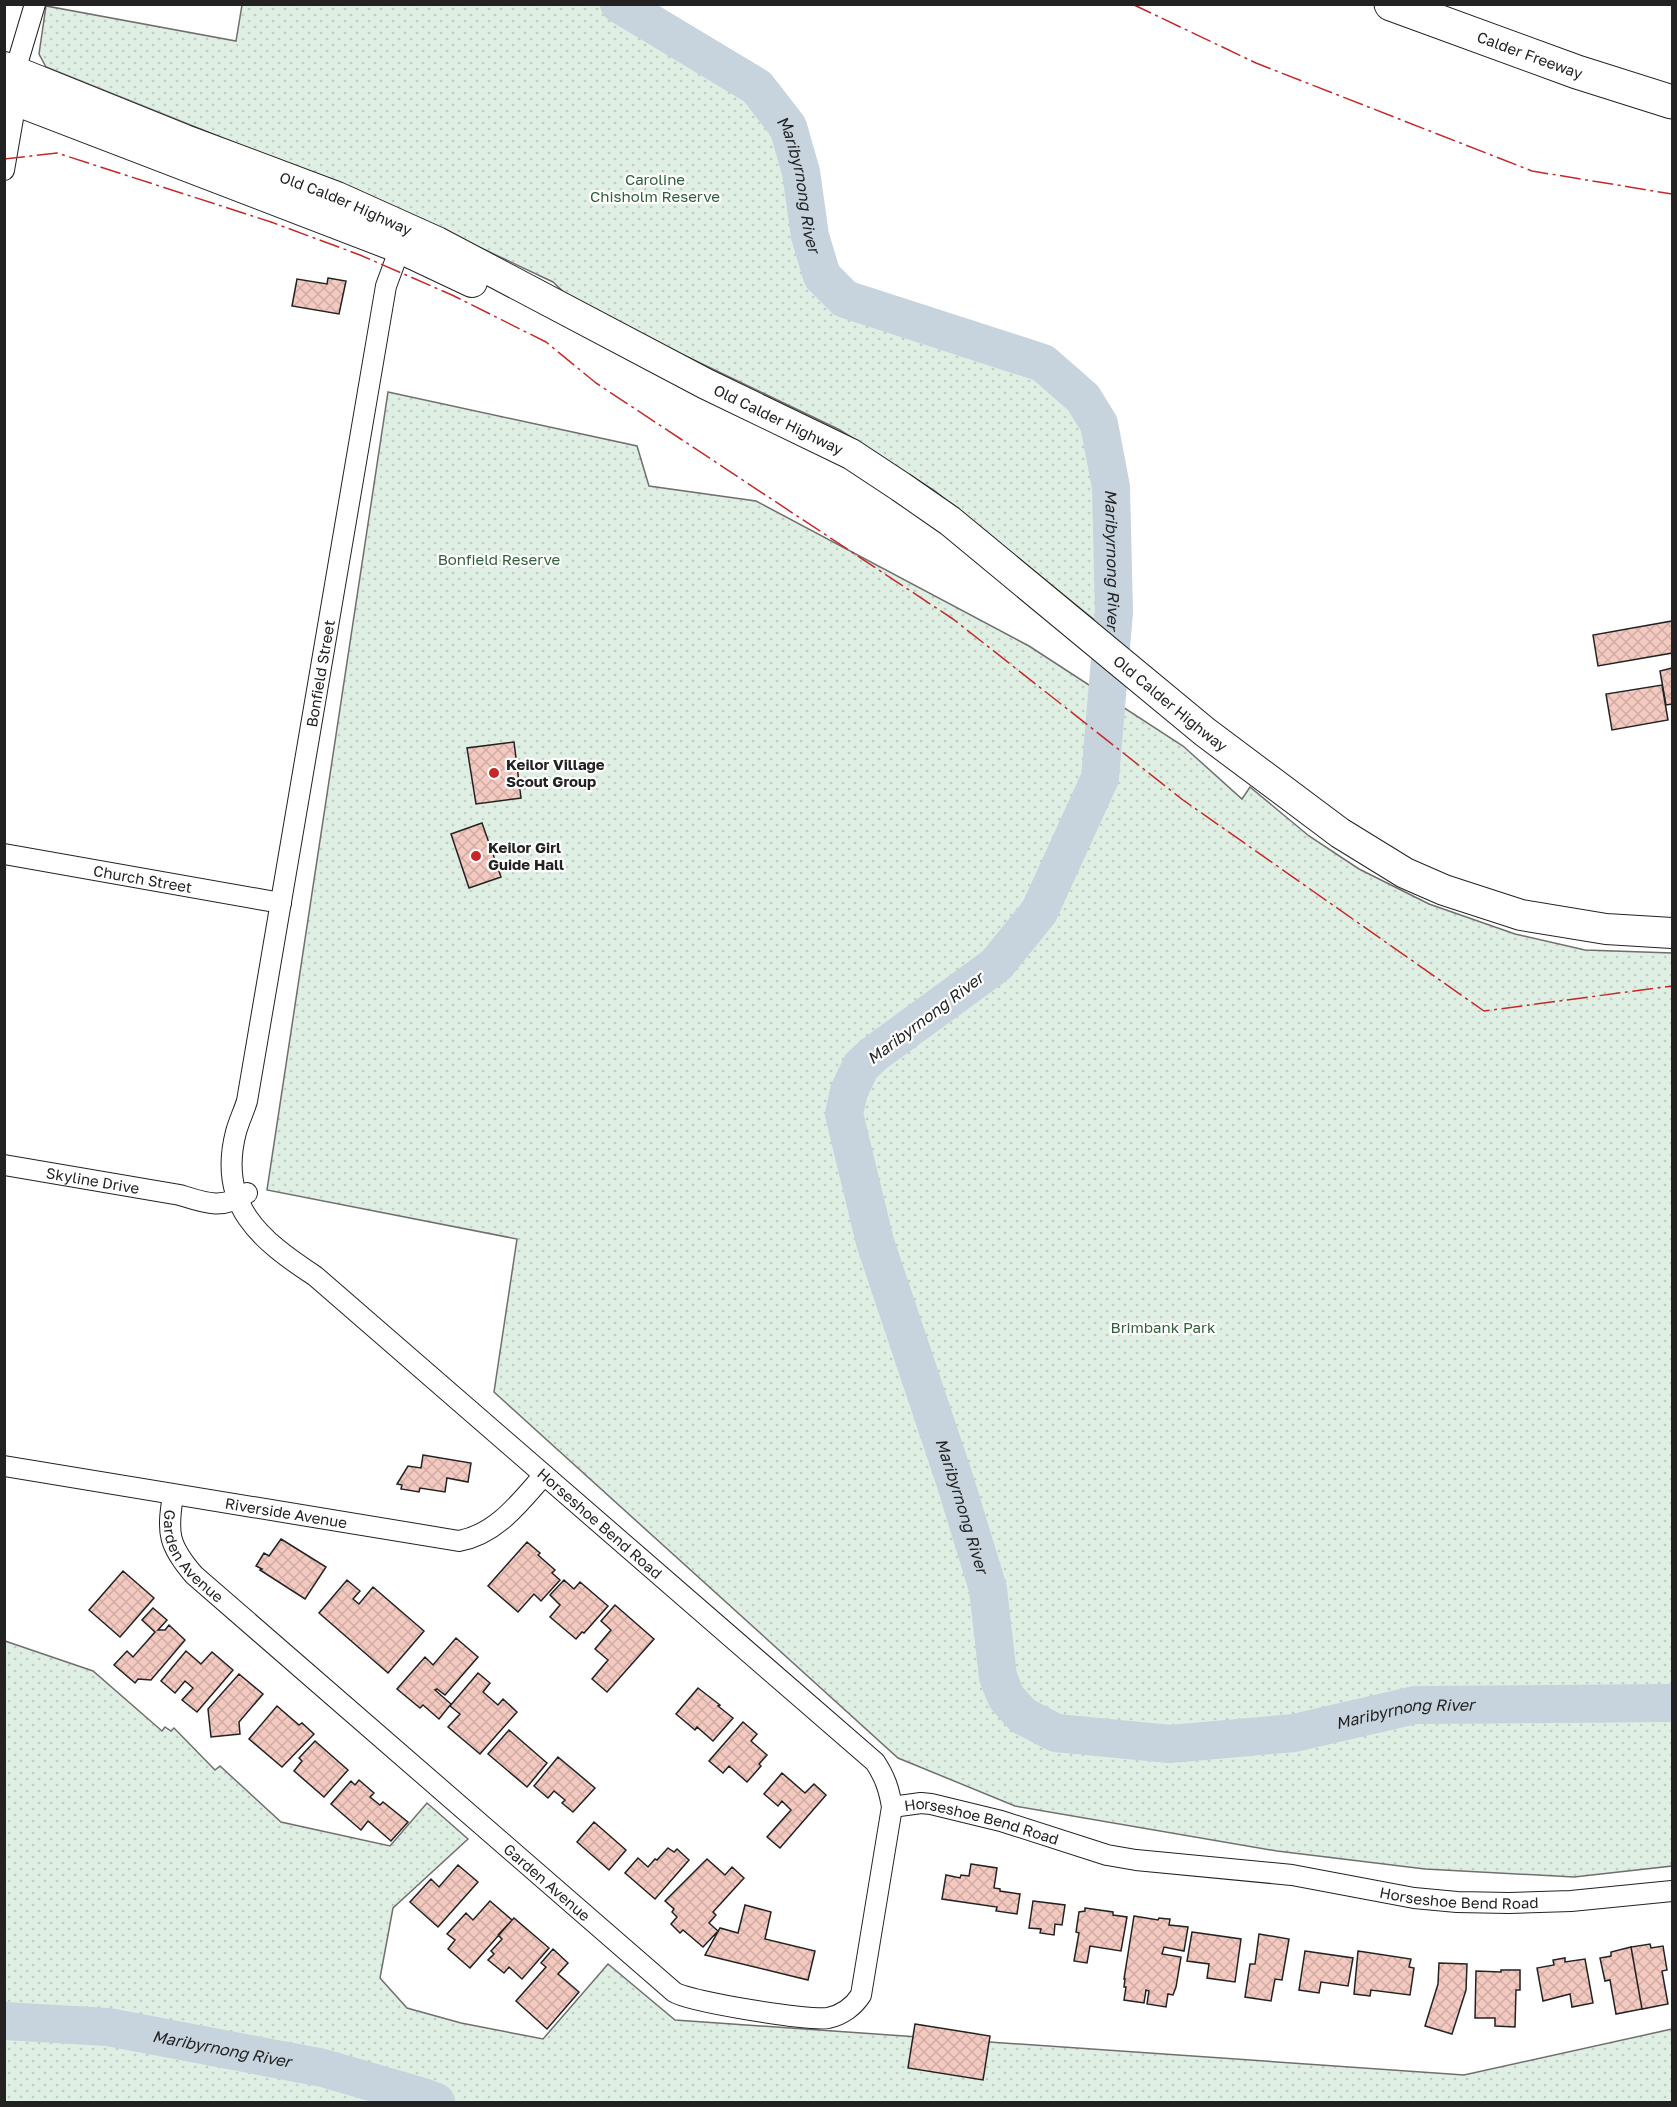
<svg xmlns="http://www.w3.org/2000/svg" width="1677" height="2107" viewBox="0 0 1677 2107" font-family="'Golos Text',sans-serif">
	<style>
		.park { fill: url(#park-dots); stroke: #6f6f6f; stroke-width: 1.5 }
		.lines { fill: none; stroke-linecap: round; stroke-linejoin: round }
		.river { stroke: #c7d3dd; stroke-width: 38 }
		.building { fill: url(#building-cross-hatch); stroke: #222; stroke-width: 1.5 }
		.street-casing { stroke: #222; stroke-width: 22 }
		.primary-casing { stroke: #222; stroke-width: 32 }
		.highway-casing { stroke: #222; stroke-width: 35 }
		.street { stroke: #fff; stroke-width: 20 }
		.primary { stroke: #fff; stroke-width: 30 }
		.highway { stroke: #fff; stroke-width: 33 }
		.power { stroke: #c62828; stroke-width: 1.5; stroke-dasharray: 21 4.5 3 4.5; stroke-linecap: butt }
		.poi-dot { fill: #c62828; stroke: #fff; stroke-width: 2 }
		.labels { text-anchor: middle; dominant-baseline: central; stroke-width: 4.5; stroke-linejoin: round; paint-order: stroke }
		.street-label { font-size: 15px; fill: #222; stroke: #fff }
		.park-label { font-size: 15px; fill: #2f5e38; stroke: #fff }
		.poi-label { font-size: 15px; font-weight: bold; fill: #222; stroke: #fff; text-anchor: start }
		.water-label { font-size: 16px; font-style: italic; fill: #222; stroke: #fff }
	</style>
	<defs>
		<pattern id="park-dots" width="8" height="8" patternUnits="userSpaceOnUse" patternTransform="scale(1.5)"><rect width="8" height="8" fill="#e0efe3"/><path d="M2 2h.1M6 6h.1" fill="none" stroke="#c0cdc2" stroke-width="1.8" stroke-linecap="round"/></pattern>
		<pattern id="building-cross-hatch" width="8" height="8" patternUnits="userSpaceOnUse" patternTransform="scale(1.5)"><rect width="8" height="8" fill="#f3c9c0"/><path d="M0 0l8 8M0 8l8-8" fill="none" stroke="#d0aca5"/></pattern>
	</defs>
	<rect width="100%" height="100%" fill="#fff"/>
	<!-- park -->
	<path class="park" d="M242,5H619L757,87L788,127L801,172L810,236L822,276L845,299L1043,363L1083,398L1099,424L1111,487L1114,612L1112,634L935,491L840,430L575,303L553,282L392,206L46,67L39,54L46,6L236,41Z
		M388,392L637,446L649,486L756,501L1029,646L1183,746L1242,799L1250,787L1309,836L1359,869L1429,904L1515,934L1585,950L1672,953V1866L1574,1877L1425,1869L1277,1851L1015,1806L898,1758L494,1392L517,1239L267,1190Z
		M5,1641L93,1671L162,1731L165,1727L171,1731L174,1728L215,1770L220,1766L281,1822L390,1846L427,1803L468,1839L393,1908L380,1978L407,2008L461,2023L543,2039L608,1964L675,2020L1464,2075L1672,2029V2102H5Z"/>
	<g class="lines">
		<!-- river -->
		<g class="river">
			<path id="s1" d="M619,4L757,87L788,127L801,172L810,236L822,276L845,299L1043,363L1083,398L1099,424L1111,487L1114,612L1100,778L1039,912L996,965L874,1054L861,1066L849,1091L844,1114L875,1242L955,1481L988,1589L998,1677L1006,1697L1023,1716L1056,1733L1170,1744L1294,1733L1415,1705L1672,1703"/>
			<path id="s2" d="M4,2021L108,2027L323,2068L423,2097L436,2102"/>
		</g>
	</g>
	<!-- building -->
	<path class="building" d="M328,278L346,281L339,314L292,306L297,279L327,284Z
		M1672,621V653L1598,666L1593,635Z
		M1672,668V704L1666,705L1660,671Z
		M1662,685L1668,720L1612,730L1606,694Z
		M514,742L521,798L476,804L467,748Z
		M482,823L501,877L469,888L451,834Z
		M423,1455L471,1463L468,1482L447,1478L445,1492L420,1488L419,1492L401,1489L402,1485L397,1484L408,1466L421,1468Z
		M281,1539L326,1567L305,1599L260,1570L262,1569L256,1566L264,1553L269,1556Z
		M527,1542L540,1553L538,1555L555,1570L552,1573L560,1580L541,1601L534,1594L518,1612L488,1586Z
		M123,1571L154,1598L120,1637L89,1610Z
		M347,1580L360,1591L353,1599L359,1604L373,1587L424,1631L388,1673L319,1613Z
		M564,1580L574,1589L580,1582L608,1606L584,1633L582,1632L576,1639L550,1617L560,1605L550,1595Z
		M615,1605L654,1639L607,1692L592,1679L608,1660L595,1649L611,1630L601,1621Z
		M153,1608L167,1620L158,1630H165L169,1625L185,1640L151,1680L138,1679L135,1683L114,1665L127,1651L133,1657L155,1632L142,1620Z
		M456,1638L478,1657L445,1695L437,1689L435,1690L451,1704L439,1719L423,1705L420,1708L397,1689L425,1657L433,1665Z
		M186,1651L201,1664L212,1652L233,1670L197,1712L182,1700L193,1688L185,1681L175,1693L161,1681Z
		M478,1673L490,1683L483,1692L498,1705L503,1699L517,1712L480,1754L448,1727L460,1714L450,1706Z
		M239,1674L263,1694L239,1722L240,1734L211,1737L208,1709Z
		M698,1688L720,1705L718,1706L733,1718L713,1741L697,1727L695,1730L676,1714Z
		M277,1706L299,1725L302,1723L314,1734L282,1767L249,1739Z
		M743,1722L757,1734L751,1741L767,1755L759,1764L761,1766L747,1782L729,1766L723,1773L709,1761Z
		M509,1730L547,1763L527,1787L488,1754Z
		M315,1741L348,1770L324,1797L294,1771L302,1761L299,1758Z
		M558,1757L595,1788L573,1812L562,1803L565,1800L554,1791L548,1798L534,1786Z
		M782,1773L805,1793L814,1784L826,1795L780,1848L767,1837L791,1810L782,1801L778,1806L764,1794Z
		M359,1780L374,1793L370,1797L380,1805L383,1802L408,1822L391,1841L368,1821L361,1830L331,1804L351,1781L355,1785Z
		M594,1822L626,1850L609,1870L577,1842Z
		M668,1848L674,1852L677,1849L689,1860L655,1899L625,1873L638,1858L648,1867L655,1859L657,1860Z
		M707,1859L725,1875L732,1867L744,1878L713,1912L716,1915L709,1923L718,1931L703,1947L683,1930L680,1933L671,1924L677,1917L672,1912L674,1909L665,1901Z
		M971,1864L997,1868L994,1888L1000,1889V1891L1020,1894L1017,1914L996,1911L997,1907L942,1899L946,1875L960,1878L961,1875L969,1876Z
		M458,1865L478,1882L438,1927L410,1902L431,1879L439,1887Z
		M490,1901L512,1920L470,1968L448,1949L455,1940L447,1934L466,1913L473,1920Z
		M1033,1901L1065,1905L1062,1925L1055,1924L1054,1935L1040,1933L1041,1929L1029,1928Z
		M745,1905L771,1912L765,1939L815,1951L808,1980L705,1955L720,1928L738,1933Z
		M1085,1908L1113,1912V1915L1127,1917L1121,1951L1090,1946L1087,1963L1074,1961L1079,1933L1076,1932L1079,1912L1085,1911Z
		M1134,1916L1158,1920L1159,1918L1168,1919H1170L1169,1925L1188,1927L1184,1951L1164,1947L1162,1954L1181,1957L1176,1987L1173,1995L1168,1994L1166,2007L1147,2004L1149,1991L1146,1990L1144,2003L1124,2000L1126,1987H1124L1125,1979H1124Z
		M514,1918L549,1948L522,1979L509,1967L504,1973L488,1960L494,1954L491,1951L502,1939L498,1935Z
		M1192,1932L1241,1939L1235,1982L1207,1978L1209,1964L1187,1961Z
		M1259,1934L1289,1939L1282,1980L1275,1979L1271,2001L1245,1997L1250,1964H1255Z
		M1650,1944L1651,1948L1663,1946L1667,1970L1662,1971L1668,2004L1642,2009L1631,1947Z
		M1631,1947L1642,2009L1616,2014L1610,1980L1605,1981L1600,1958L1611,1956V1952Z
		M553,1949L568,1963L558,1974L579,1992L547,2029L516,2001L546,1967L541,1963Z
		M1305,1951L1353,1958L1348,1986L1321,1982L1319,1993L1299,1990Z
		M1358,1951L1411,1959L1409,1967L1414,1968L1410,1995L1371,1990L1370,1996L1354,1994Z
		M1565,1958V1962L1585,1959L1593,2003L1572,2007L1570,1994L1543,2001L1537,1968L1554,1965L1553,1960Z
		M1439,1963L1467,1964L1466,1990L1452,2034L1425,2026L1438,1984Z
		M1501,1970H1520V1990H1516L1515,2027L1495,2026V2018H1475L1476,1971L1501,1972Z
		M915,2024L990,2036L983,2080L908,2068Z"/>
	<g class="lines">
		<!-- street casing -->
		<g class="street-casing">
			<g id="street">
				<path d="M15,71L35,4"/>
				<path d="M4,170L16,101"/>
				<path id="s3" d="M4,854L281,903"/>
				<path id="s4" d="M4,1165L180,1195C205,1203 223,1210 247,1193"/>
				<path id="s5" d="M4,1466L459,1541C497,1534 520,1502 544,1475"/>
				<path id="s6" d="M173,1495C167,1533 168,1545 194,1575L674,1992C690,2002 809,2021 828,2018C842,2015 854,2006 861,1995L892,1807C889,1789 885,1777 875,1762L315,1276C260,1240 217,1205 236,1132C239,1121 244,1111 247,1101L386,286L400,248"/>
				<path id="s7" d="M892,1807L921,1803L931,1804L1001,1821L1107,1855L1136,1860L1292,1875L1414,1898L1457,1902L1509,1903L1571,1901L1672,1891"/>
			</g>
		</g>
		<!-- primary casing -->
		<g class="primary-casing">
			<g id="primary">
				<path id="s8" d="M4,67L185,140L337,197L437,242L706,384L851,454L901,487L950,521L1205,732L1340,833L1405,873L1444,890L1521,915L1606,929L1672,933"/>
				<path d="M4,96L400,248L472,282"/>
			</g>
		</g>
		<!-- highway casing -->
		<g class="highway-casing">
			<g id="highway">
				<path id="s9" d="M1391,4L1577,72L1672,102"/>
			</g>
		</g>
		<!-- street -->
		<use href="#street" class="street"/>
		<!-- primary -->
		<use href="#primary" class="primary"/>
		<!-- highway -->
		<use href="#highway" class="highway"/>
		<!-- power -->
		<path class="power" d="M1132,4L1256,63L1532,171L1672,194
			M4,159L57,153L271,222L360,255L452,295L546,342L596,383L953,619L1183,800L1484,1011L1672,986"/>
	</g>
	<!-- markers -->
	<g class="poi-dot">
		<circle cx="494" cy="773" r="6"/>
		<circle cx="476" cy="856" r="6"/>
	</g>
	<g class="labels">
		<!-- street labels -->
		<g class="street-label">
			<text stroke="none"><textPath href="#s9" startOffset="148">Calder Freeway</textPath></text>
			<text stroke="none"><textPath href="#s8" startOffset="368">Old Calder Highway</textPath></text>
			<text stroke="none"><textPath href="#s8" startOffset="852">Old Calder Highway</textPath></text>
			<text stroke="none"><textPath href="#s6" startOffset="2547">Bonfield Street</textPath></text>
			<text stroke="none"><textPath href="#s8" startOffset="1338">Old Calder Highway</textPath></text>
			<text stroke="none"><textPath href="#s3" startOffset="141">Church Street</textPath></text>
			<text stroke="none"><textPath href="#s4" startOffset="90">Skyline Drive</textPath></text>
			<text stroke="none"><textPath href="#s5" startOffset="286">Riverside Avenue</textPath></text>
			<text transform="translate(600 1523) rotate(41)">Horseshoe Bend Road</text>
			<text stroke="none"><textPath href="#s6" startOffset="69">Garden Avenue</textPath></text>
			<text stroke="none"><textPath href="#s7" startOffset="92">Horseshoe Bend Road</textPath></text>
			<text stroke="none"><textPath href="#s6" startOffset="555">Garden Avenue</textPath></text>
			<text stroke="none"><textPath href="#s7" startOffset="578">Horseshoe Bend Road</textPath></text>
		</g>
		<!-- park labels -->
		<g class="park-label">
			<text x="655" y="179">Caroline<tspan x="655" dy="17">Chisholm Reserve</tspan></text>
			<text x="499" y="559">Bonfield Reserve</text>
			<text x="1163" y="1327">Brimbank Park</text>
		</g>
		<!-- poi labels -->
		<g class="poi-label">
			<text x="506" y="764">Keilor Village<tspan x="506" dy="17">Scout Group</tspan></text>
			<text x="488" y="847">Keilor Girl<tspan x="488" dy="17">Guide Hall</tspan></text>
		</g>
		<!-- water labels -->
		<g class="water-label">
			<text stroke="none"><textPath href="#s1" startOffset="270">Maribyrnong River</textPath></text>
			<text stroke="none"><textPath href="#s1" startOffset="826">Maribyrnong River</textPath></text>
			<text transform="translate(925 1018) rotate(-37)">Maribyrnong River</text>
			<text stroke="none"><textPath href="#s1" startOffset="1890">Maribyrnong River</textPath></text>
			<text stroke="none"><textPath href="#s1" startOffset="2502">Maribyrnong River</textPath></text>
			<text stroke="none"><textPath href="#s2" startOffset="220">Maribyrnong River</textPath></text>
		</g>
	</g>
	<!-- border -->
	<rect width="1677" height="2107" fill="none" stroke="#222222" stroke-width="12"/>
</svg>
